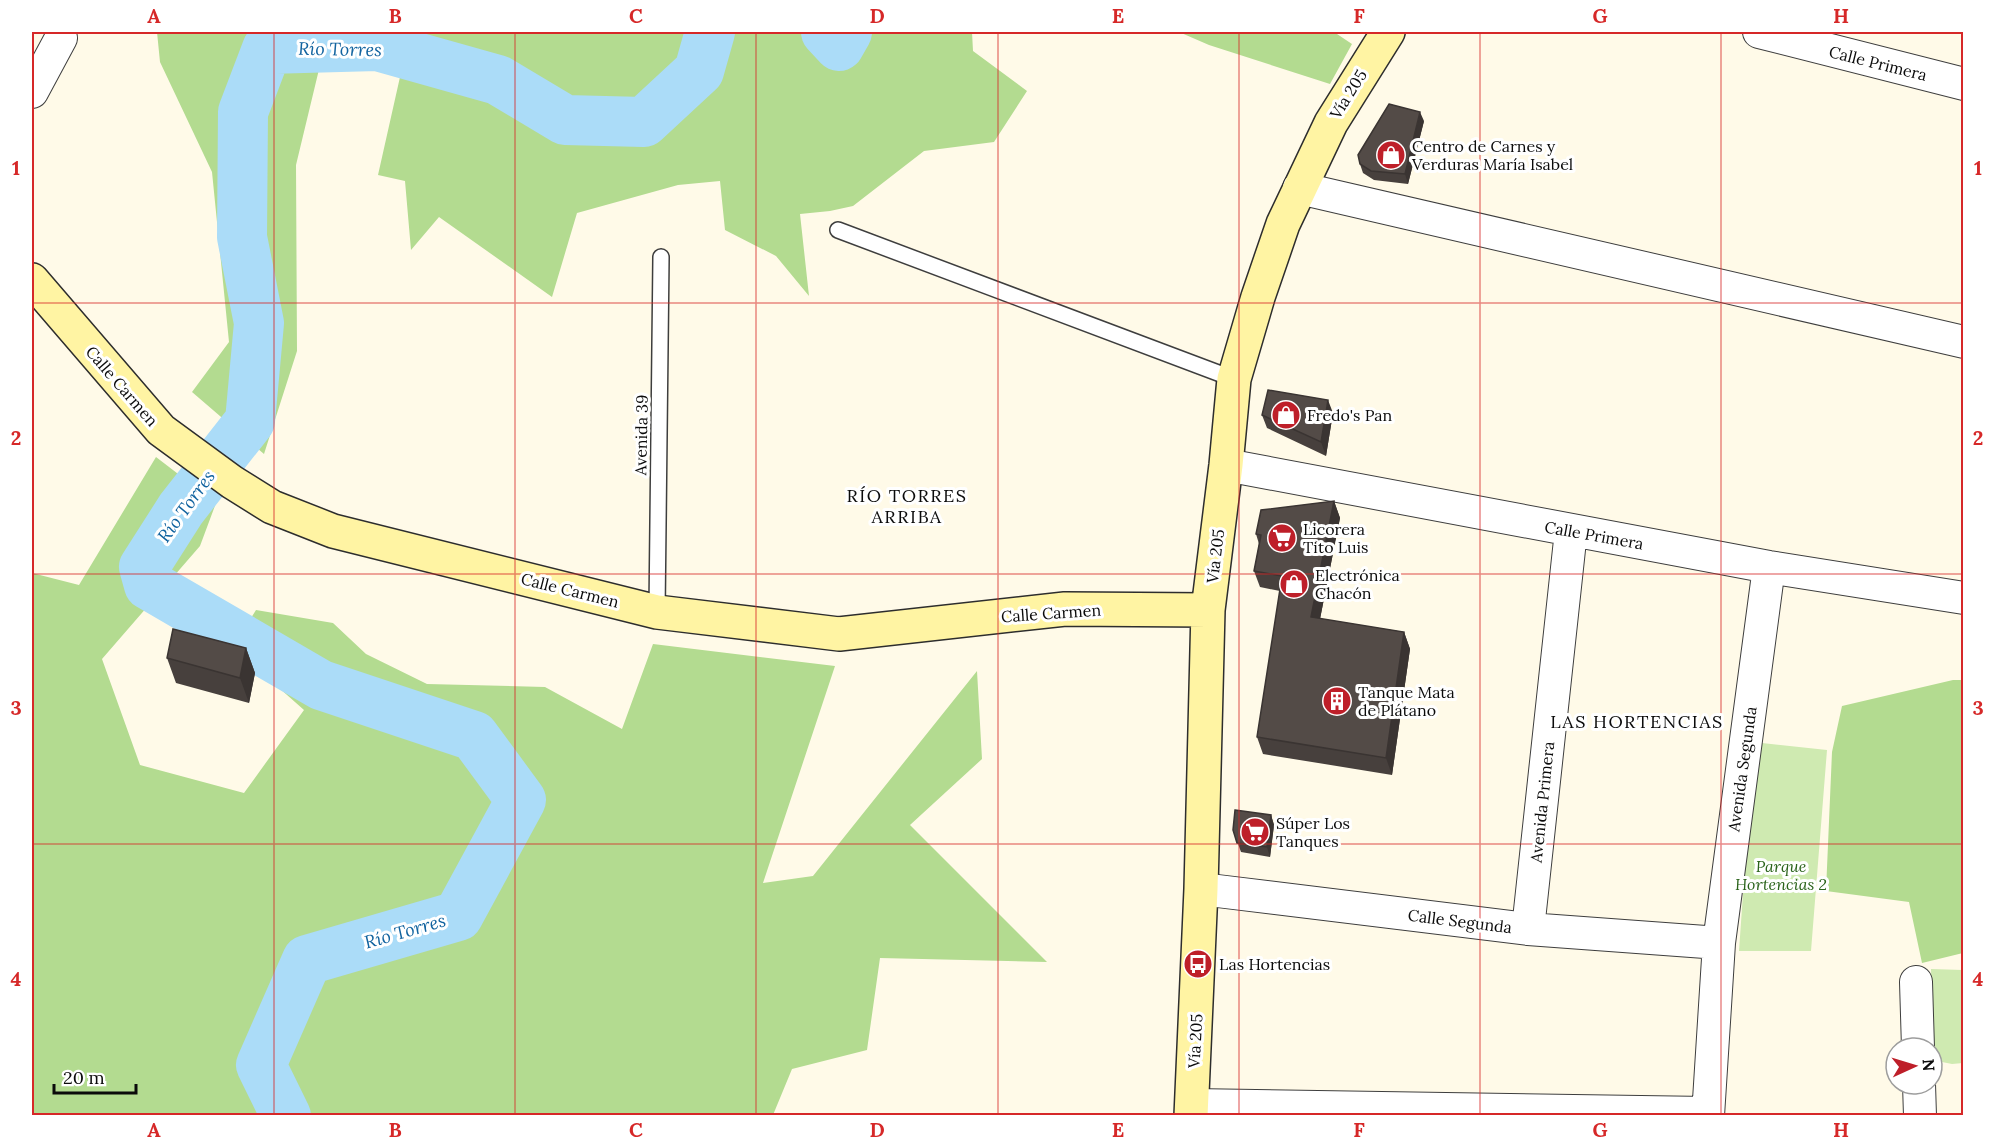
<svg xmlns="http://www.w3.org/2000/svg" width="1995" height="1147" viewBox="0 0 1995 1147" font-family="Lora,serif">
	<style>
		.green { fill: #cfeab1 }
		.forest { fill: #b3db90 }
		.lines { fill: none; stroke-linecap: round; stroke-linejoin: round }
		.river { stroke: #abdcf8; stroke-width: 50 }
		.lane-casing { stroke: #3e3e3e; stroke-width: 18 }
		.street-casing { stroke: #3e3e3e; stroke-width: 34 }
		.secondary-casing { stroke: #2d2d2d; stroke-width: 36 }
		.lane { stroke: #fff; stroke-width: 15 }
		.street { stroke: #fff; stroke-width: 32 }
		.secondary { stroke: #fff4a3; stroke-width: 33 }
		.wall { fill: #47403d }
		.shaded-wall { fill: #3a3432 }
		.building { fill: #534b47; stroke: #3a3432; stroke-width: 1.5 }
		.grid { fill: none; stroke: #d62828; stroke-width: 1.5; stroke-opacity: 0.55 }
		.labels { text-anchor: middle; dominant-baseline: central; stroke-width: 6; stroke-linejoin: round; paint-order: stroke }
		.street-label { font-size: 16px; fill: #0b0b0b; stroke: #fff }
		.poi-label { font-size: 16px; fill: #0b0b0b; stroke: #fff; text-anchor: start }
		.park-label { font-size: 16px; font-style: italic; fill: #2a631a; stroke: #fff }
		.water-label { font-size: 18px; font-style: italic; fill: #11639f; stroke: #fff }
		.neighbourhood-label { font-size: 18px; letter-spacing: 1.5px; fill: #0b0b0b; stroke: #fff }
		.neatline { fill: none; stroke: #d62828; stroke-width: 2 }
		.grid-label { font-size: 20px; text-anchor: middle; font-weight: bold; fill: #d62828 }
	</style>
	<rect width="100%" height="100%" fill="#fffae8"/>
	<!-- green -->
	<path class="green" d="M1762,743L1827,750L1811,951H1739L1745,865Z
		M1931,969L1963,970V1063L1952,1064L1937,1061L1932,1052Z"/>
	<!-- forest -->
	<path class="forest" d="M157,32H328L296,165L297,351L264,454L192,392L229,342L212,172L160,62Z
		M395,32H972L973,51L1027,91L994,142L924,151L853,206L830,211L800,214L809,296L776,256L725,230L720,181L678,185L577,213L552,297L439,217L411,250L405,181L378,175L400,77Z
		M1179,32H1334L1352,44L1330,84L1209,45Z
		M156,457L216,503L200,546L102,659L140,765L244,793L304,710L233,647L256,610L333,623L366,654L427,684L545,687L622,729L653,644L835,666L763,883L813,876L977,671L982,759L910,825L1047,962L880,958L867,1050L792,1069L773,1115H32V573L79,585Z
		M1953,680H1964L1963,953L1922,963L1909,902L1826,891L1832,752L1842,706Z"/>
	<g class="lines">
		<!-- river -->
		<path class="river" d="M826,32L839,46L847,32
			M286,1116L261,1065L307,960L458,916L521,800L474,736L321,685L149,585L144,567L181,509L250,421L259,323L242,237L243,112L267,49L377,46L498,80L565,120L644,122L699,71L710,32"/>
		<!-- lane casing -->
		<g class="lane-casing">
			<path id="lane" d="M838,230L1234,379
				M657,612L661,257"/>
		</g>
		<!-- street casing -->
		<g class="street-casing">
			<path id="street" d="M1759,32L1964,84
				M32,92L61,38
				M1299,188L1964,342
				M1226,465L1769,567L1964,598
				M1201,889L1528,929L1719,943
				M1528,929L1571,531
				M1916,982L1918,1048
				M1919,1084L1920,1116
				M1192,1105L1707,1113
				M1708,1116L1719,943L1769,567"/>
		</g>
		<!-- secondary casing -->
		<g class="secondary-casing">
			<path id="secondary" d="M32,280L161,430L232,482L272,507L333,531L657,612L839,634L1065,609L1208,610
				M1191,1116L1201,889L1208,610L1226,465L1234,379L1258,297L1283,224L1331,123L1388,32"/>
		</g>
		<!-- lane -->
		<use href="#lane" class="lane"/>
		<!-- street -->
		<use href="#street" class="street"/>
		<!-- secondary -->
		<use href="#secondary" class="secondary"/>
	</g>
	<!-- wall -->
	<path class="wall" d="M1424,121L1408,184L1374,180L1363,173L1360,164Z
		M1333,413L1326,456L1267,428L1262,415Z
		M1334,501L1340,518L1320,619L1404,632L1410,649L1392,775L1263,754L1257,737L1280,591L1260,587L1254,571L1259,544L1256,534Z
		M246,648L255,673L249,703L176,683L167,658Z
		M1271,815L1274,825L1270,857L1241,852L1233,830Z"/>
	<!-- shaded-wall -->
	<path class="shaded-wall" d="M1420,112L1424,121L1408,184L1405,174Z
		M1328,400L1333,413L1326,456L1321,442Z
		M1334,501L1340,518L1317,634L1311,617Z
		M1404,632L1410,649L1392,775L1386,758Z
		M246,648L255,673L249,703L240,678Z
		M1271,815L1274,825L1270,857L1267,847Z"/>
	<!-- building -->
	<path class="building" d="M1389,104L1420,112L1405,174L1371,171L1360,164L1358,155Z
		M1268,390L1328,400L1321,442L1262,415Z
		M1334,501L1311,617L1404,632L1386,758L1257,737L1282,576L1254,571L1261,535L1256,534L1261,510Z
		M173,629L246,648L240,678L167,658Z
		M1235,810L1271,815L1267,847L1237,843L1233,830Z"/>
	<!-- grid -->
	<path class="grid" d="M274,32V1116M515,32V1116M756,32V1116M998,32V1116M1239,32V1116M1480,32V1116M1721,32V1116M32,303H1964M32,574H1964M32,844H1964"/>
	<!-- icons -->
	<defs>
		<g id="shop-disc" transform="scale(1.5)"><circle r="9.5" fill="#be1f29" stroke="#fff"/><path d="M-5-2.5h2.3a2.7 3.5 0 0 1 5.4 0H5L5.5 6h-11ZM-1.5-2.5h3a1.5 2.3 0 0 0-3 0Z" fill="#fff"/></g>
		<g id="supermarket-disc" transform="scale(1.5)"><circle r="9.5" fill="#be1f29" stroke="#fff"/><path d="M-6-5.5h2.5l.6 2H6L4.5 2H-2.5L-4.4-4H-6ZM-1.5 3.2a1.3 1.3 0 1 0 .1 0ZM3 3.2a1.3 1.3 0 1 0 .1 0Z" fill="#fff"/></g>
		<g id="building-disc" transform="scale(1.5)"><circle r="9.5" fill="#be1f29" stroke="#fff"/><path d="M-4-6H4V6H1V3H-1V6H-4ZM-2.5-4.3h1.7v1.8h-1.7ZM.8-4.3h1.7v1.8H.8ZM-2.5-1h1.7V.8h-1.7ZM.8-1h1.7V.8H.8Z" fill="#fff"/></g>
		<g id="bus-disc" transform="scale(1.5)"><circle r="9.5" fill="#be1f29" stroke="#fff"/><path d="M-5-6H5V4H4V6H2V4H-2V6H-4V4H-5ZM-3.5-4V0h7V-4ZM-3.5 1.2v1.5H-2V1.2ZM2 1.2v1.5H3.5V1.2Z" fill="#fff"/></g>
	</defs>
	<g fill-rule="evenodd">
		<use href="#shop-disc" x="1391" y="155"/>
		<use href="#shop-disc" x="1286" y="415"/>
		<use href="#supermarket-disc" x="1282" y="538"/>
		<use href="#shop-disc" x="1294" y="584"/>
		<use href="#building-disc" x="1337" y="701"/>
		<use href="#supermarket-disc" x="1255" y="832"/>
		<use href="#bus-disc" x="1198" y="964"/>
	</g>
	<g class="labels">
		<!-- street labels -->
		<g class="street-label">
			<text transform="translate(1878 63) rotate(14)">Calle Primera</text>
			<text transform="translate(1348 94) rotate(-58)">Vía 205</text>
			<text transform="translate(122 386) rotate(49)">Calle Carmen</text>
			<text transform="translate(641 435) rotate(-89)">Avenida 39</text>
			<text transform="translate(1594 535) rotate(10)">Calle Primera</text>
			<text transform="translate(1215 556) rotate(-83)">Vía 205</text>
			<text transform="translate(570 590) rotate(14)">Calle Carmen</text>
			<text transform="translate(1051 613) rotate(-4)">Calle Carmen</text>
			<text transform="translate(1742 769) rotate(-82)">Avenida Segunda</text>
			<text transform="translate(1542 802) rotate(-84)">Avenida Primera</text>
			<text transform="translate(1460 921) rotate(7)">Calle Segunda</text>
			<text transform="translate(1195 1041) rotate(-87)">Vía 205</text>
		</g>
		<!-- poi labels -->
		<g class="poi-label">
			<text x="1412" y="146">Centro de Carnes y<tspan x="1412" dy="18">Verduras María Isabel</tspan></text>
			<text x="1307" y="415">Fredo's Pan</text>
			<text x="1303" y="529">Licorera<tspan x="1303" dy="18">Tito Luis</tspan></text>
			<text x="1315" y="575">Electrónica<tspan x="1315" dy="18">Chacón</tspan></text>
			<text x="1358" y="692">Tanque Mata<tspan x="1358" dy="18">de Plátano</tspan></text>
			<text x="1276" y="823">Súper Los<tspan x="1276" dy="18">Tanques</tspan></text>
			<text x="1219" y="964">Las Hortencias</text>
		</g>
		<!-- park labels -->
		<g class="park-label">
			<text x="1781" y="866">Parque<tspan x="1781" dy="18">Hortencias 2</tspan></text>
		</g>
		<!-- water labels -->
		<g class="water-label">
			<text transform="translate(340 49) rotate(1)">Río Torres</text>
			<text transform="translate(186 506) rotate(-54)">Río Torres</text>
			<text transform="translate(405 931) rotate(-16)">Río Torres</text>
		</g>
		<!-- neighbourhood labels -->
		<g class="neighbourhood-label">
			<text x="907" y="495">RÍO TORRES<tspan x="907" dy="21">ARRIBA</tspan></text>
			<text x="1637" y="721">LAS HORTENCIAS</text>
		</g>
	</g>
	<!-- border -->
	<rect width="1995" height="1147" fill="none" stroke="#ffffff" stroke-width="66"/>
	<!-- north arrow -->
	<g transform="translate(1914 1066) rotate(86)"><circle r="28" fill="#ffffff" stroke="#9d9d9d" stroke-width="1.5"/>
	<path d="M0-4.5L10 22L0 15L-10 22Z" fill="#be1f29"/>
	<text y="-9" font-size="16" font-weight="bold" text-anchor="middle" fill="#0b0b0b">N</text>
	</g>
	<!-- scale -->
	<path d="M54 1084v9h82v-9" fill="none" stroke="#0b0b0b" stroke-width="3"/>
	<text x="63" y="1084" font-size="18" fill="#0b0b0b" stroke="#ffffff" stroke-width="4.5" paint-order="stroke">20 m</text>
	<rect x="33" y="33" width="1929" height="1081" class="neatline"/>
	<g class="grid-label">
		<text x="154" y="23">A</text>
		<text x="395" y="23">B</text>
		<text x="636" y="23">C</text>
		<text x="877" y="23">D</text>
		<text x="1118" y="23">E</text>
		<text x="1359" y="23">F</text>
		<text x="1600" y="23">G</text>
		<text x="1841" y="23">H</text>
		<text x="16" y="175">1</text>
		<text x="1978" y="175">1</text>
		<text x="16" y="445">2</text>
		<text x="1978" y="445">2</text>
		<text x="16" y="715">3</text>
		<text x="1978" y="715">3</text>
		<text x="16" y="986">4</text>
		<text x="1978" y="986">4</text>
		<text x="154" y="1137">A</text>
		<text x="395" y="1137">B</text>
		<text x="636" y="1137">C</text>
		<text x="877" y="1137">D</text>
		<text x="1118" y="1137">E</text>
		<text x="1359" y="1137">F</text>
		<text x="1600" y="1137">G</text>
		<text x="1841" y="1137">H</text>
	</g>
</svg>
